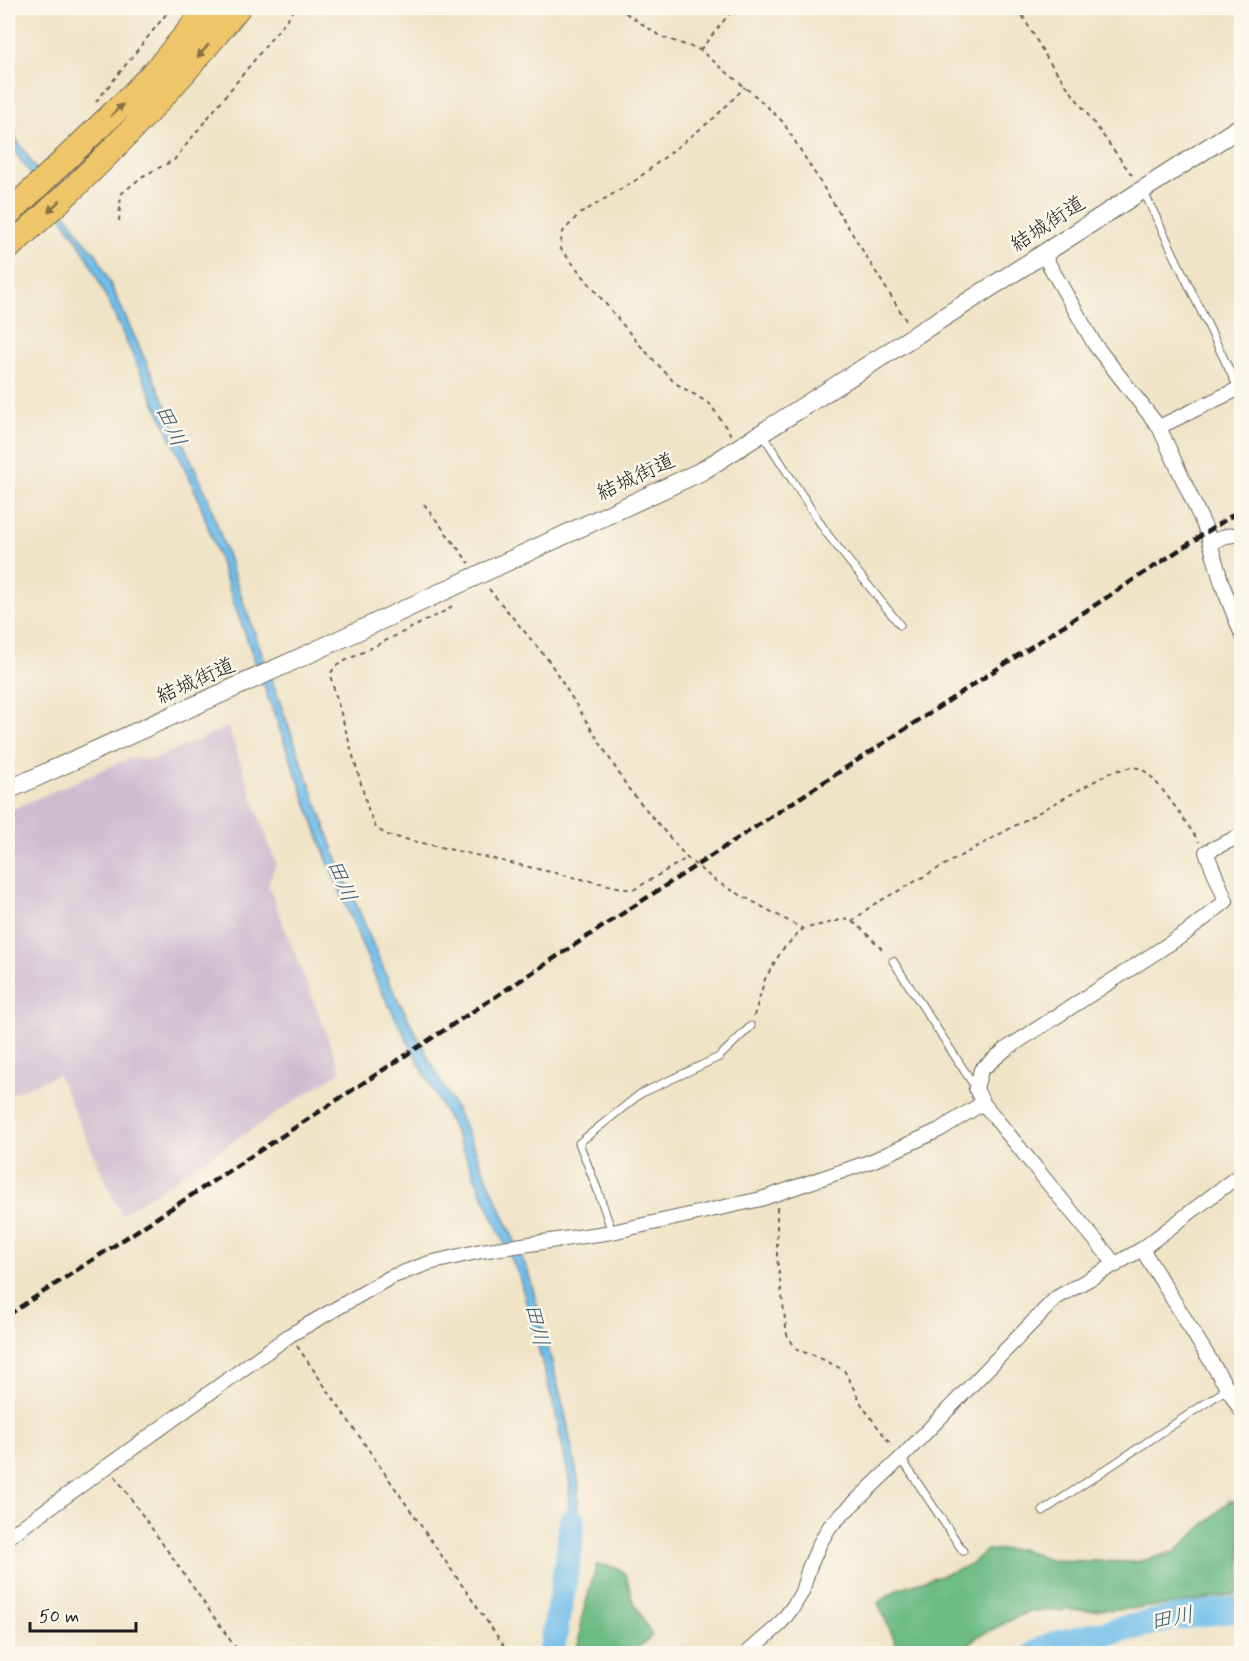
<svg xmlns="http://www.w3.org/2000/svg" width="1249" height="1661" viewBox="0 0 1249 1661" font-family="Mynerve,'Klee One',sans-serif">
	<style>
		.industrial { fill: #cfbdcf }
		.forest { fill: #6dbb84; stroke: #446c50; stroke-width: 1.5 }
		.water { fill: #70bdea; stroke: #466c83; stroke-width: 1.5 }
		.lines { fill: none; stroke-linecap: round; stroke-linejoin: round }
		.river { stroke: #70bdea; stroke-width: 26 }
		.service-casing { stroke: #666258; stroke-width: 9 }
		.minor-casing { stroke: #666258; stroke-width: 16 }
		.tertiary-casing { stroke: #666258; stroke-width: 20 }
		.trunk-casing { stroke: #666258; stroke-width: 26 }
		.path { stroke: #666258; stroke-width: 2; stroke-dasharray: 4.5 4.5; stroke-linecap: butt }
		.service { stroke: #fff; stroke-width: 7 }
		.minor { stroke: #fff; stroke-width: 14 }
		.tertiary { stroke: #fff; stroke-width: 18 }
		.trunk { stroke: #eec569; stroke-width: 24 }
		.rail { stroke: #1c1c1c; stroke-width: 4.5; stroke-dasharray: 9 4.5; stroke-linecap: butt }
		.oneway { fill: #857042 }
		.labels { text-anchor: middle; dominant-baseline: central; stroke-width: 5; stroke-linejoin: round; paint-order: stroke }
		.street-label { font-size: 21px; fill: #1c1c1c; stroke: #fbf7ec }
		.water-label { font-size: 22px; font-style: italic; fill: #3e5c6e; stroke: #fbf7ec }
	</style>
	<rect width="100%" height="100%" fill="#fbf7ec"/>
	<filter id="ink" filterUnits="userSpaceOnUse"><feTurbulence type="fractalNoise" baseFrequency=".0167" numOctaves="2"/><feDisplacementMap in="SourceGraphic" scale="12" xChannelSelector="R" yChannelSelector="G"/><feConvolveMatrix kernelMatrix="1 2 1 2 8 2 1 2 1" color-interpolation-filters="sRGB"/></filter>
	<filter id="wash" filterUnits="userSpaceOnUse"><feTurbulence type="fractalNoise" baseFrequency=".008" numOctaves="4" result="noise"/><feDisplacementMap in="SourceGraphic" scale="24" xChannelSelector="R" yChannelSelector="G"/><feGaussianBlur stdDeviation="1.35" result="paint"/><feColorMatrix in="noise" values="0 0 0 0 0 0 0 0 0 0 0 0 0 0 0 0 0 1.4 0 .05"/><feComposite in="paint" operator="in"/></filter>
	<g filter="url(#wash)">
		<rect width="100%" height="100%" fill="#f0e4c7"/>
		<!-- industrial -->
		<path class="industrial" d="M228,727L276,863L268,884L341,1071L121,1215L58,1075L8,1095V811L130,758L152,760Z"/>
		<!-- forest -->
		<path class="forest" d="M1229,1501H1241V1593L1182,1603L1129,1609L1029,1611L975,1638L962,1653H893L897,1646L878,1603L898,1589L966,1567L987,1550L1022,1549L1050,1560L1136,1562L1175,1552Z
			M597,1564L618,1568L626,1575L632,1598L652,1636L631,1653H577L583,1613Z"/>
		<!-- water -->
		<path class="water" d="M8,127L82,238L97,255L207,495L245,607L337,859L389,982L465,1127L529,1274L565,1413L579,1485L573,1554L565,1553L570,1485L556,1414L519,1276L455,1132L379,986L328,862L236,609L198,497L89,260L78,241L8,142Z"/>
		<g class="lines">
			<!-- river -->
			<path class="river" d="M551,1654L569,1553L572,1521
				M1035,1654L1051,1645L1173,1618L1242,1608"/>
		</g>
	</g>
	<g filter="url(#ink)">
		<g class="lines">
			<!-- service casing -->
			<g class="service-casing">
				<path id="service" d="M1143,190L1238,388
					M763,435L828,535L900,625
					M893,961L975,1087
					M612,1232L598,1191L579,1143L640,1094L719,1057L751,1026
					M901,1458L963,1551
					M1043,1511L1227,1389"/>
			</g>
			<!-- minor casing -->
			<g class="minor-casing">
				<path id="minor" d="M1043,254L1095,345L1159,427L1207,532L1222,584L1242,635
					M1159,427L1242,387
					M1210,543L1226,536L1242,534
					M1142,1249L1242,1412
					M1116,1265L1052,1188L983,1103L976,1089L981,1070L1006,1049L1186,933L1226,901L1206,852L1242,835
					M8,1537L108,1466L290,1335L391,1277L429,1263L481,1251L612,1232L761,1199L872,1161L939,1130L983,1103
					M746,1654L778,1626L793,1607L802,1592L809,1568L820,1543L830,1526L901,1458L1056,1298L1142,1249L1242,1173"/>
			</g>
			<!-- tertiary casing -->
			<g class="tertiary-casing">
				<path id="tertiary" d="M8,790L315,651L702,471L1043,254L1242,126"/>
			</g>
			<!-- trunk casing -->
			<g class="trunk-casing">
				<path id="trunk" d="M8,214L124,103L157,69L208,8
					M8,248C91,175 169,95 238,8"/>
			</g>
			<!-- path -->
			<path class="path" d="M618,8L662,37L700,50L759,99L783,122L907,322
				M1018,8L1048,60L1134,178
				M700,50L734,8
				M96,102L171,8
				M119,221L121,194L143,176L174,160L296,8
				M731,435L710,404L675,383L637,342L560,248L562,233L578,215L636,180L714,118L745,87
				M424,504L469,563
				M489,589L549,661L628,788L687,858L717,882L803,929
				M452,606L447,610L335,666L330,675L369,812L376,828L387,835L626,889H635L687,858
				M852,922L871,906L1111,772C1120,770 1131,766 1139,768C1154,772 1189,827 1199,842
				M754,1016L765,979L782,950L803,929L845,919L858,925L885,952
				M777,1207V1257L787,1335L797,1350L816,1356L844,1370L863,1407L892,1446
				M297,1346L506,1649L504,1654
				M115,1476L240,1654"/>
			<!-- service -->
			<use href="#service" class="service"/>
			<!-- minor -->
			<use href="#minor" class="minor"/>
			<!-- tertiary -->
			<use href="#tertiary" class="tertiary"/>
			<!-- trunk -->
			<use href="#trunk" class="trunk"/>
			<!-- rail -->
			<path class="rail" d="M8,1315L1242,509"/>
		</g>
		<!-- one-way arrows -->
		<defs><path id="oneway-solid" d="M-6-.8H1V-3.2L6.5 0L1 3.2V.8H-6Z" transform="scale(1.5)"/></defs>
		<g class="oneway">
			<use href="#oneway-solid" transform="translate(203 51) rotate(131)"/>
			<use href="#oneway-solid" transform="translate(117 110) rotate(-44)"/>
			<use href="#oneway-solid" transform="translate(54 206) rotate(137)"/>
		</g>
	</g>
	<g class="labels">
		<!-- street labels -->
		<g class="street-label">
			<text transform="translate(1048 224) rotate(-33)">結城街道</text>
			<text transform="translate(636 477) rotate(-25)">結城街道</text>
			<text transform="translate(196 681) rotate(-24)">結城街道</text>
		</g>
		<!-- water labels -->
		<g class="water-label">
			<text transform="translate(170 426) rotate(65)">田川</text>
			<text transform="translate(341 881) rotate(68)">田川</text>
			<text transform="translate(536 1325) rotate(77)">田川</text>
			<text transform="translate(1172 1619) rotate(-11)">田川</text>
		</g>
	</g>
	<!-- margin -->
	<rect width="1249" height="1661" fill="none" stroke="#fbf7ec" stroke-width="30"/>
	<!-- scale -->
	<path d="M30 1622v9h106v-9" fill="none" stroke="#1c1c1c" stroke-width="3"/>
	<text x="39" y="1622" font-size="18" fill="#1c1c1c" stroke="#fbf7ec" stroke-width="4.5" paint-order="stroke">50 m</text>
</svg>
